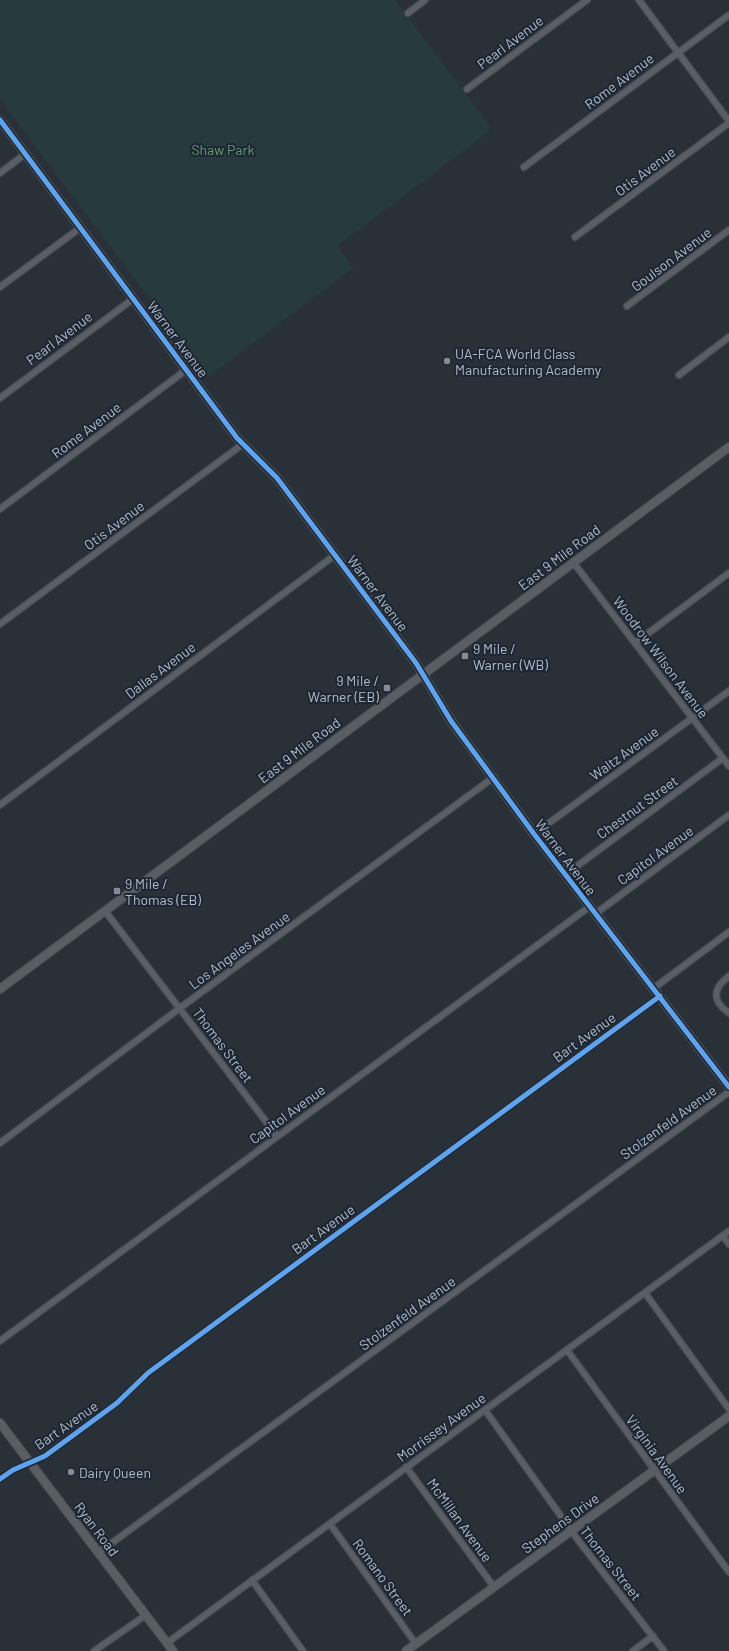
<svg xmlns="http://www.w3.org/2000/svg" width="729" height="1651" viewBox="0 0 729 1651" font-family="Barlow,sans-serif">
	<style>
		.green { fill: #273a3e }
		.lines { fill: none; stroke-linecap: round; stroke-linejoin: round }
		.street-casing { stroke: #484c53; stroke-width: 8 }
		.secondary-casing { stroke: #484c53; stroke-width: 10 }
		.street { stroke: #5a5e66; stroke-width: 5.5 }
		.secondary { stroke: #595d64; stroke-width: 8 }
		.cycleway-casing { stroke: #1d2633; stroke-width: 8 }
		.cycleway { stroke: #60a3ed; stroke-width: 5 }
		.poi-dot { fill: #848b96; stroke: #1d2633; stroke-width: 1.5 }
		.labels { text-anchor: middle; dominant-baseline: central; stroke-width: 4; stroke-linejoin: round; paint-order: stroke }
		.street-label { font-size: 14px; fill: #b4bcc9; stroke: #1d2633 }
		.park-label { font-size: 14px; fill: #6b9a76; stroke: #1d2633 }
		.poi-label { font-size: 14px; fill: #b4bcc9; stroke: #1d2633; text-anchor: start }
	</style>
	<rect width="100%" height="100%" fill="#2a3038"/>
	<!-- green -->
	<path class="green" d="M0,0H395L492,129L337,246L353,268L208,377L0,99Z"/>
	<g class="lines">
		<!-- street casing -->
		<g class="street-casing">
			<path id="street" d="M639,0L729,121
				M408,13L425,0
				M467,89L587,0
				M524,167L729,15
				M0,173L25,154
				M575,237L729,123
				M0,287L80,228
				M627,306L729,230
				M679,375L729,337
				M0,398L133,299
				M0,509L186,370
				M573,562L729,766
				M0,624L243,444
				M635,643L729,573
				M0,805L335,555
				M534,834L729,691
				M565,875L723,758
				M105,911L277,1136
				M595,914L729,815
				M729,976C712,989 712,1001 729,1013
				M654,988L729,932
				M0,1143L180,1008L494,777
				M723,1236L729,1244
				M645,1293L729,1409
				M0,1341L589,907
				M567,1350L729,1572
				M485,1410L578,1540L664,1651
				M406,1467L494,1587
				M0,1479L13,1470L45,1456L117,1403L148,1373L660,996
				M330,1524L416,1644
				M98,1553L729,1092
				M252,1580L303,1651
				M167,1643L729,1231
				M94,1651L146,1615
				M633,1651L653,1636"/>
		</g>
		<!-- secondary casing -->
		<g class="secondary-casing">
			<path id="secondary" d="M0,120L237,438L277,478L416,663L451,721L534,834L729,1087
				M0,989L729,447
				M0,1423L173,1651
				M406,1651L729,1416"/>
		</g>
		<!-- street -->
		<use href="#street" class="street"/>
		<!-- secondary -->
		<use href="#secondary" class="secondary"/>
		<!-- cycleway casing -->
		<g class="cycleway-casing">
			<path id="cycleway" d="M0,120L237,438L277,478L416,663L451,721L534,834L729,1087
				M0,1479L13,1470L45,1456L117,1403L148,1373L660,996"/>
		</g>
		<!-- cycleway -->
		<use href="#cycleway" class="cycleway"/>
	</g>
	<!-- markers -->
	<g class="poi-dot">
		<circle cx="447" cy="361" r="4"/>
		<rect x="461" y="652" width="8" height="8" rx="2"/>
		<rect x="383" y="684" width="8" height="8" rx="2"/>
		<rect x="113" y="887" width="8" height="8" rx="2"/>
		<circle cx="71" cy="1472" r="4"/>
	</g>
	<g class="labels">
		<!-- street labels -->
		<g class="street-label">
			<text transform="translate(510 42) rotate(-37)">Pearl Avenue</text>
			<text transform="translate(619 81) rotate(-37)">Rome Avenue</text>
			<text transform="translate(645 171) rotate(-37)">Otis Avenue</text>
			<text transform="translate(671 259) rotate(-37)">Goulson Avenue</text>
			<text transform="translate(59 338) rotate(-37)">Pearl Avenue</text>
			<text transform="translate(178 339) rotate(53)">Warner Avenue</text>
			<text transform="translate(86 430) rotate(-37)">Rome Avenue</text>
			<text transform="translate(114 525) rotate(-37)">Otis Avenue</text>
			<text transform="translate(559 557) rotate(-37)">East 9 Mile Road</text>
			<text transform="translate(378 593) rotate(53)">Warner Avenue</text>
			<text transform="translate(661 657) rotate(53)">Woodrow Wilson Avenue</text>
			<text transform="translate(160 670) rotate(-37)">Dallas Avenue</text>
			<text transform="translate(299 750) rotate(-37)">East 9 Mile Road</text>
			<text transform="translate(624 753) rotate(-36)">Waltz Avenue</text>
			<text transform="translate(637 807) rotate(-36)">Chestnut Street</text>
			<text transform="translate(655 855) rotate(-36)">Capitol Avenue</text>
			<text transform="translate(566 857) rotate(53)">Warner Avenue</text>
			<text transform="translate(239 950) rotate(-36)">Los Angeles Avenue</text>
			<text transform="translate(584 1037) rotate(-36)">Bart Avenue</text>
			<text transform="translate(223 1045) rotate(53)">Thomas Street</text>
			<text transform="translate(287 1114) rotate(-36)">Capitol Avenue</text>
			<text transform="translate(668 1122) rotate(-36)">Stolzenfeld Avenue</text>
			<text transform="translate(323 1229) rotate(-36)">Bart Avenue</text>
			<text transform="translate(407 1313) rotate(-36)">Stolzenfeld Avenue</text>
			<text transform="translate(66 1425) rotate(-35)">Bart Avenue</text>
			<text transform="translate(441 1427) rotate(-36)">Morrissey Avenue</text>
			<text transform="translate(657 1454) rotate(54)">Virginia Avenue</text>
			<text transform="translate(460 1520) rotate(54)">McMillan Avenue</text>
			<text transform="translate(560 1523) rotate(-36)">Stephens Drive</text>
			<text transform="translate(97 1529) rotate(53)">Ryan Road</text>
			<text transform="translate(611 1563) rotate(52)">Thomas Street</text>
			<text transform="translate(383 1577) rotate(54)">Romano Street</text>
		</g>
		<!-- park labels -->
		<g class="park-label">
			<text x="223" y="149">Shaw Park</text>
		</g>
		<!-- poi labels -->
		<g class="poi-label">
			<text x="455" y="353">UA-FCA World Class<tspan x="455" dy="16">Manufacturing Academy</tspan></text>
			<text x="473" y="648">9 Mile /<tspan x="473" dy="16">Warner (WB)</tspan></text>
			<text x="379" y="680" text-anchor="end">9 Mile /<tspan x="379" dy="16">Warner (EB)</tspan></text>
			<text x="125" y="883">9 Mile /<tspan x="125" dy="16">Thomas (EB)</tspan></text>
			<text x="79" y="1472">Dairy Queen</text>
		</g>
	</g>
</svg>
